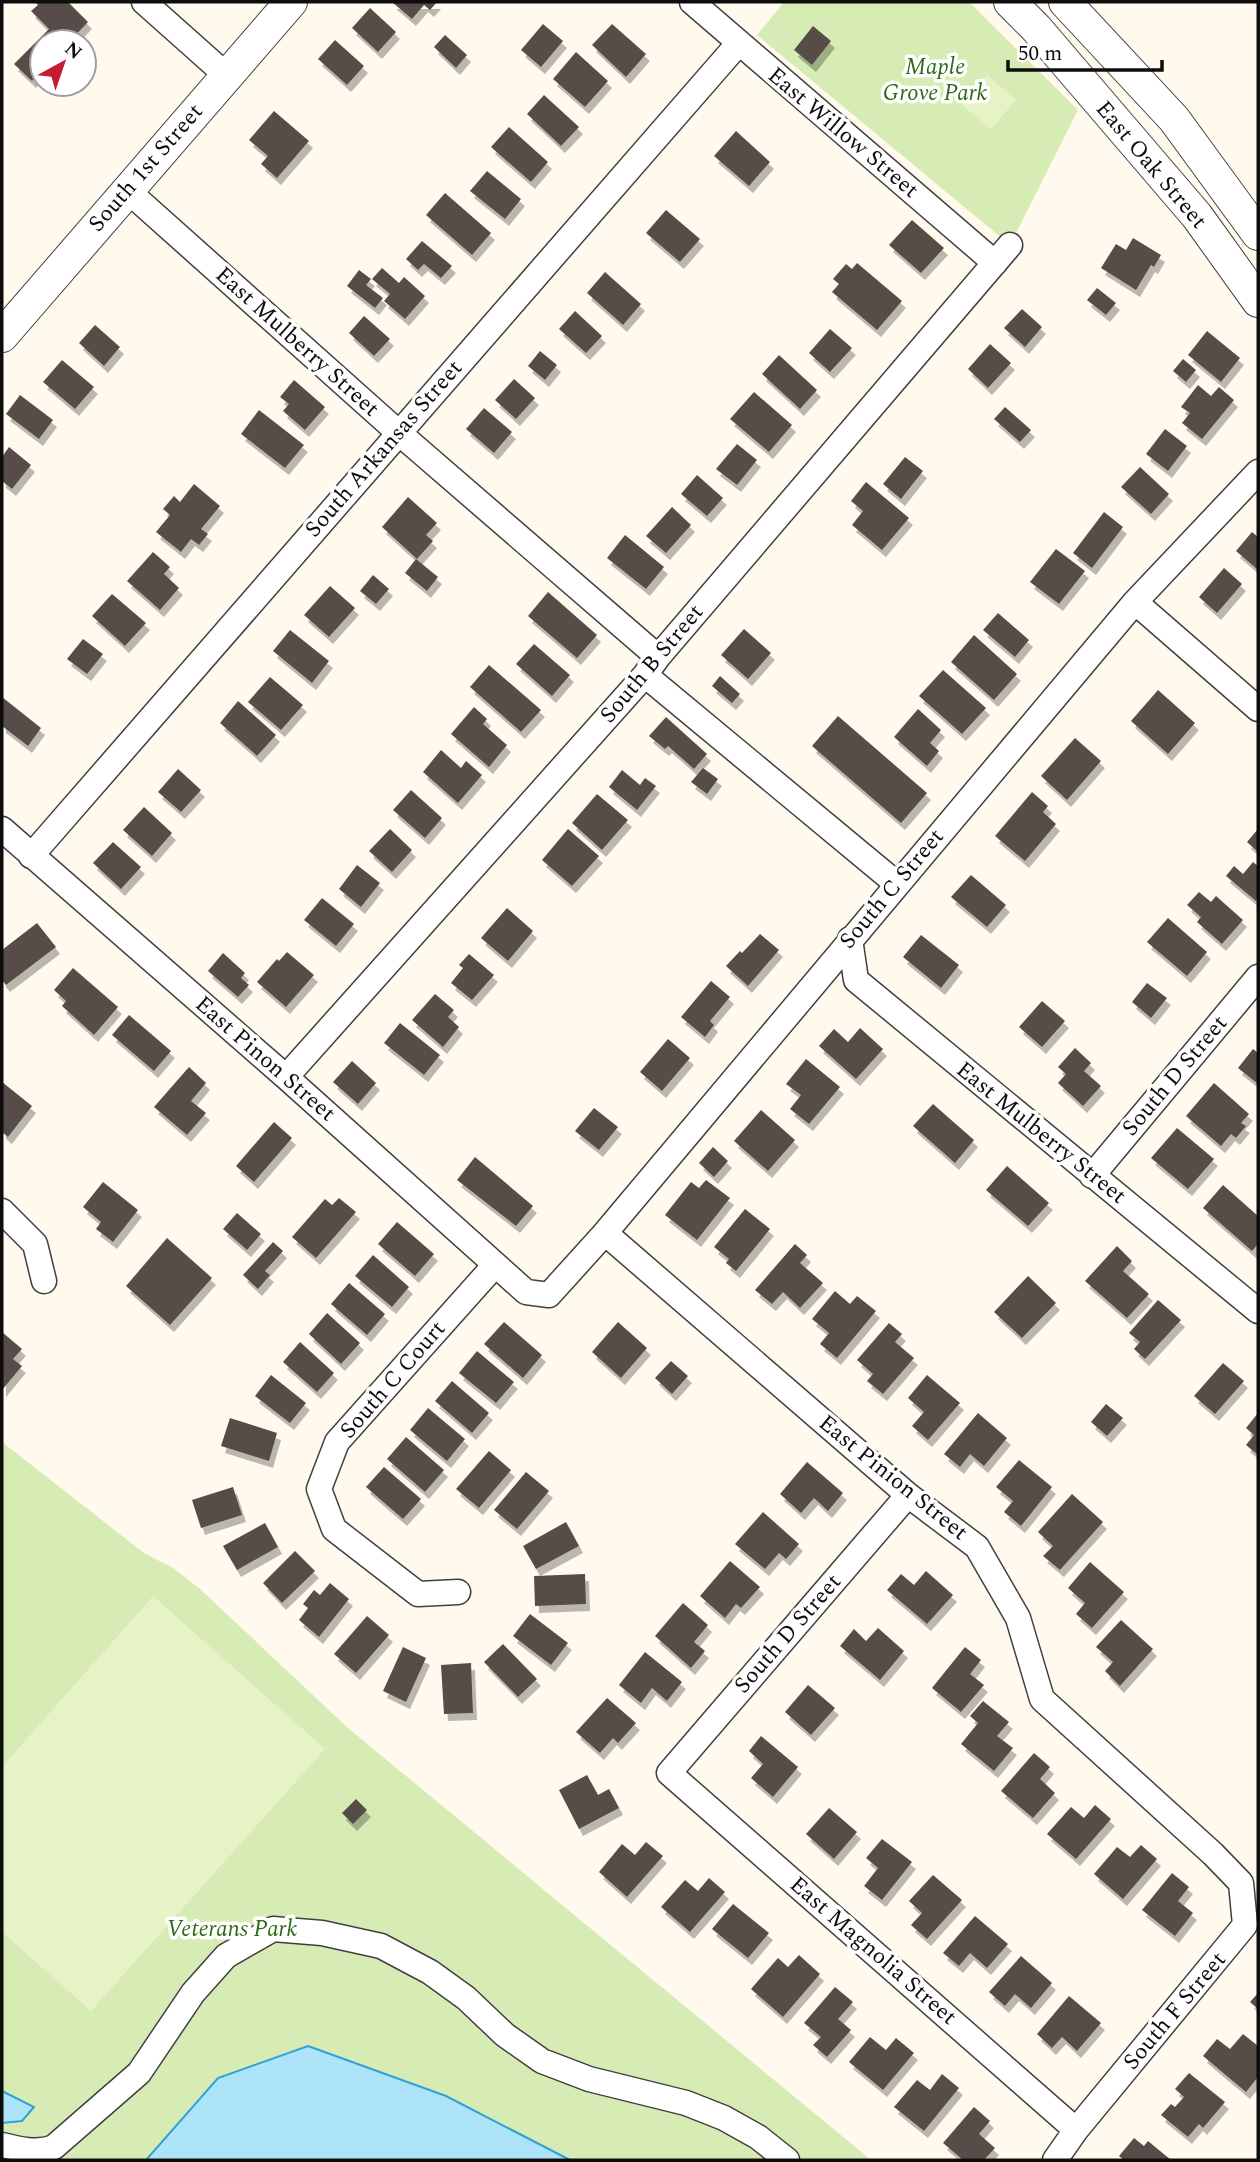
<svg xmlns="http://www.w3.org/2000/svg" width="1260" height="2162" viewBox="0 0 1260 2162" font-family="Spectral,serif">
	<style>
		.green { fill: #d6ecb4 }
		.pitch { fill: #e7f3c7 }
		.water { fill: #aee4fa; stroke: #30a2d7; stroke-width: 2 }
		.building { fill: #574d49; filter: url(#shadow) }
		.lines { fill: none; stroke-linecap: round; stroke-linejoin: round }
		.minor-casing { stroke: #404040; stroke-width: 27 }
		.tertiary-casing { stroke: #404040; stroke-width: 34 }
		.minor { stroke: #fff; stroke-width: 24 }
		.tertiary { stroke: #fff; stroke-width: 32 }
		.labels { text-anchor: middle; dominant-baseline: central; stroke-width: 7; stroke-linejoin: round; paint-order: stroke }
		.park-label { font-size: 23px; font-style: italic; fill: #306a19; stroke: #fff }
		.street-label { font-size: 23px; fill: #0d0d0d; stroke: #fff }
	</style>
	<defs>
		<filter id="shadow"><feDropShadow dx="4" dy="7" stdDeviation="0" flood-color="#0004"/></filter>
	</defs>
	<rect width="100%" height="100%" fill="#fffaed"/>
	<!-- green -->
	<path class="green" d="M784,2H969L1078,110L1010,245L757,35Z
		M2,1442L144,1553L173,1568L200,1589L348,1728L871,2160H2Z"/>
	<!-- pitch -->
	<path class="pitch" d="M987,75L1016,100L991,129L962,105Z
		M153,1596L325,1749L91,2011L2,1932V1767Z"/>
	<!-- water -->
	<path class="water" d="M308,2046L446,2096L570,2160H146L218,2078Z
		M2,2091L34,2107L22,2121L2,2123Z"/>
	<!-- building -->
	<path class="building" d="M35,2H68L88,22L69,42H42V70L32,81L14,64L49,29L31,11L38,5Z
		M392,2H437L430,10L424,5L412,19Z
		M370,8L396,32L378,52L352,28Z
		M543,24L563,41L541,67L521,50Z
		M612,24L646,54L626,77L592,45Z
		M813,26L831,41L812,65L794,50Z
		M445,35L467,55L456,68L434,47Z
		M335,40L364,66L347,85L318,59Z
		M576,52L608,81L585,107L553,79Z
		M544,95L579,127L561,146L527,114Z
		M274,111L309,141L277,178L261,164L268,156L249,140Z
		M509,127L548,162L531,182L491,147Z
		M736,131L770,162L749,186L714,156Z
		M487,171L521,199L505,219L470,191Z
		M445,193L491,233L472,255L426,215Z
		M666,210L700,239L680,262L646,233Z
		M912,220L944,248L921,273L889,245Z
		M1133,238L1161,255L1154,267L1151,265L1136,290L1101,268L1116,244L1126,250Z
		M422,241L452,266L441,278L424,264L418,270L406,259Z
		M857,263L902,301L877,330L832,292L839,284L833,279L846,264L852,269Z
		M382,268L399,283L404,277L425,296L405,319L384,301L390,294L372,279Z
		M359,270L371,279L366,285L383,298L375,308L347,286Z
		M605,272L641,304L623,325L587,293Z
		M1097,288L1116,303L1106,315L1087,300Z
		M1022,309L1042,327L1025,347L1004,328Z
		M575,311L602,336L586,353L559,329Z
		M364,316L390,339L374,356L349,333Z
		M95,325L120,347L104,366L79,343Z
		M830,329L852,348L830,372L809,353Z
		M1207,331L1240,358L1221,382L1188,355Z
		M990,344L1011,363L988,388L968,369Z
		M540,351L557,365L545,380L528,366Z
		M779,355L817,390L800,409L762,374Z
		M1183,359L1196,370L1186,382L1173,371Z
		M62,360L94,387L75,409L43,382Z
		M514,379L535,398L516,419L495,400Z
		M294,380L325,407L305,430L283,411L289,404L280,397Z
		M1198,385L1211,396L1219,387L1234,400L1202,439L1182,423L1190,413L1181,407Z
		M754,392L792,425L769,452L730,419Z
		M20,395L53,420L39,439L6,414Z
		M1005,407L1031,430L1020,442L994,419Z
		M484,408L512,432L494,453L466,429Z
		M259,410L304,445L285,468L241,434Z
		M1165,429L1187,446L1168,471L1146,454Z
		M737,444L757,460L737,485L716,469Z
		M9,447L31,465L12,489L2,481V457Z
		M905,457L923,471L901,499L883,484Z
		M1140,467L1169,494L1151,514L1121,487Z
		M697,475L723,498L707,516L681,494Z
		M866,482L909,518L882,550L852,525L863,511L851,501Z
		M194,484L220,506L201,529L208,534L199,545L191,539L181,552L156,532L170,515L163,509L174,496L180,502Z
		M408,497L437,523L426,535L433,541L417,559L382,527Z
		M672,507L691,525L666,553L646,536Z
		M1104,512L1123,527L1092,568L1073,553Z
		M1252,532L1258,537V570L1236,551Z
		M625,535L664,567L646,589L607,558Z
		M1056,549L1085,571L1059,604L1030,582Z
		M153,552L170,567L164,574L179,588L160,610L127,581Z
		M416,559L438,577L427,591L405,573Z
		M1224,568L1242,584L1217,613L1199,597Z
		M373,575L389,589L376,604L360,591Z
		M330,586L355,608L329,637L304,615Z
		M548,592L597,635L577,658L528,616Z
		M112,594L146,623L125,646L92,616Z
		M998,613L1029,640L1015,657L983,630Z
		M744,629L771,653L748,679L721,655Z
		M290,630L329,661L312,683L273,651Z
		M974,635L1017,674L994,700L951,662Z
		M83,639L103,654L87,674L67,659Z
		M534,644L570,675L552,696L516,664Z
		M489,665L541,710L521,732L470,687Z
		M943,670L986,708L962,734L919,696Z
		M720,676L740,694L732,703L712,686Z
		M270,677L303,705L281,730L248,702Z
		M1158,690L1195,723L1168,754L1131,721Z
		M2,697L41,728L28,746L2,726Z
		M238,701L276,735L257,756L220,723Z
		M474,707L487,719L483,724L507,745L489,767L451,734Z
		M918,709L941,730L930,743L939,751L927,766L894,737Z
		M838,716L927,793L901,823L812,746Z
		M666,717L707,754L694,769L668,746L665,749L649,736Z
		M1075,738L1101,761L1067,800L1041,776Z
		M441,750L461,768L466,761L482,775L458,803L423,772Z
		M703,768L718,779L707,794L691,782Z
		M178,769L201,790L181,812L158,792Z
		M622,770L640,785L645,778L656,786L637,810L609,787Z
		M411,790L442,818L425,838L393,810Z
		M1032,792L1048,806L1043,812L1056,824L1025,861L995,836Z
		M597,794L628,820L602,850L572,823Z
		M144,807L172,833L152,856L123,830Z
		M390,829L412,850L392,872L369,851Z
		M568,829L599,856L572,886L542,860Z
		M1258,829V852L1247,842Z
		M113,842L141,867L121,889L93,863Z
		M1253,862L1258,866V898L1256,901L1226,876L1234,866L1243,874Z
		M357,865L380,883L361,907L339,889Z
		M971,875L1006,905L987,927L951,897Z
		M1199,892L1211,902L1216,896L1243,920L1222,944L1197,922L1201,917L1187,905Z
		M322,898L354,924L336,946L304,920Z
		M507,908L533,931L508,961L481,938Z
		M1168,918L1207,952L1187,976L1147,942Z
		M37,923L56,947L6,985L2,980V950Z
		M760,934L779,950L748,986L726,966L740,951L742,953Z
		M921,935L959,965L941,988L903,957Z
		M287,952L314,975L286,1007L257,982L277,959L279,961Z
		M223,953L245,973L241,978L249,985L238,997L208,971Z
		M469,954L494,975L472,1000L451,983L463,968L459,965Z
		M73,968L118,1007L94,1035L62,1006L66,1001L54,990Z
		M711,981L730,997L710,1021L714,1025L705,1037L681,1017Z
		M1147,983L1167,998L1151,1018L1132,1002Z
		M435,994L454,1010L448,1017L459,1027L443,1047L412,1020Z
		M1042,1001L1065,1021L1042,1047L1019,1027Z
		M129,1015L171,1051L154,1071L112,1035Z
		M400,1023L440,1055L424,1075L384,1043Z
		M860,1028L883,1049L856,1079L819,1046L834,1029L848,1042Z
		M668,1039L690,1058L662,1091L640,1072Z
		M1075,1048L1091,1063L1084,1071L1101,1086L1083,1106L1058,1083L1066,1074L1058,1067Z
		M1253,1049L1258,1053V1084L1238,1068Z
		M806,1059L840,1087L809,1124L790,1109L801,1095L786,1084Z
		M352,1061L376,1083L358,1104L333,1082Z
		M189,1067L206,1083L191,1101L206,1113L187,1135L154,1107Z
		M2,1082L32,1106L8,1137L2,1132Z
		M1214,1083L1249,1114L1241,1123L1246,1126L1236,1138L1231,1134L1221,1146L1186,1116Z
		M933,1104L974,1140L955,1163L913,1126Z
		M594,1108L618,1127L599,1150L575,1131Z
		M761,1110L795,1140L768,1171L734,1141Z
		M274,1122L292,1138L254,1182L236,1166Z
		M1177,1128L1214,1159L1188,1189L1151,1158Z
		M713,1147L728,1161L714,1177L699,1163Z
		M475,1157L533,1206L516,1226L457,1180Z
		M1007,1166L1049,1203L1028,1226L986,1190Z
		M706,1180L730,1198L697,1240L665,1215L691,1182L699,1188Z
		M103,1182L138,1210L113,1242L96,1229L101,1222L83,1207Z
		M1223,1185L1258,1216V1244L1252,1251L1203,1208Z
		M339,1198L356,1212L316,1258L292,1237L325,1199L332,1205Z
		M745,1209L770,1229L736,1271L726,1263L729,1259L714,1247Z
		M237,1213L261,1234L247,1250L223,1229Z
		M397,1222L434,1254L415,1276L378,1244Z
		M167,1238L212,1278L170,1325L126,1286Z
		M273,1242L283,1251L265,1271L270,1275L258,1289L243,1275Z
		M795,1244L807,1255L800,1263L823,1283L800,1308L783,1292L772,1304L755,1290Z
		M1117,1246L1132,1261L1123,1271L1149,1294L1127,1318L1085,1281Z
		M373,1255L409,1287L392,1307L355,1276Z
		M1028,1276L1056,1303L1022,1338L994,1312Z
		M349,1283L385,1314L367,1335L331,1304Z
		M835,1291L850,1304L857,1296L876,1311L837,1358L820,1344L829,1333L812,1319Z
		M1158,1300L1181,1320L1145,1359L1134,1349L1140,1342L1129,1333Z
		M327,1313L360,1343L341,1364L309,1334Z
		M504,1322L542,1355L523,1378L484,1344Z
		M618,1322L647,1348L621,1378L592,1352Z
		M889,1323L902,1334L895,1342L914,1358L883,1394L867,1381L873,1374L857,1360Z
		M2,1332L22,1349L13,1359L22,1366L2,1390Z
		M300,1342L334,1373L317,1392L283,1362Z
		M477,1351L514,1382L496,1403L459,1373Z
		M671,1361L688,1376L672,1394L655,1378Z
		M1223,1363L1244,1381L1215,1414L1194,1396Z
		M271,1375L306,1403L290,1423L255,1396Z
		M927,1375L960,1403L928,1440L912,1426L924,1412L908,1398Z
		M452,1381L489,1413L472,1433L435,1401Z
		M1106,1404L1123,1418L1107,1436L1091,1422Z
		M428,1408L465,1439L447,1461L410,1430Z
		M978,1413L1007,1438L984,1466L970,1454L960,1467L944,1454Z
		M1258,1413V1455L1246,1445L1254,1435L1246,1428Z
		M230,1418L277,1433L269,1461L221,1446Z
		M406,1437L444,1470L425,1492L387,1459Z
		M489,1451L511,1470L479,1508L456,1489Z
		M1019,1460L1052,1487L1021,1526L1004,1512L1013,1501L996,1487Z
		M807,1462L843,1493L828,1511L814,1498L801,1513L780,1494Z
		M384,1467L421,1499L403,1519L366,1487Z
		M526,1472L549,1491L517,1529L494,1510Z
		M233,1487L242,1515L201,1528L192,1500Z
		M1072,1494L1103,1522L1060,1570L1043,1556L1053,1546L1038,1532Z
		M763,1512L799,1544L786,1559L779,1553L765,1569L735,1544Z
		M566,1522L579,1546L536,1569L523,1546Z
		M265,1523L278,1547L237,1570L223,1546Z
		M295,1551L315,1571L282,1603L263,1583Z
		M730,1561L760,1587L741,1608L736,1604L725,1618L700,1596Z
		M1090,1562L1124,1592L1092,1628L1076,1614L1085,1603L1068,1588Z
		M926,1571L953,1595L927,1624L887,1590L901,1574L914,1585Z
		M585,1574L586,1604L535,1606L534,1576Z
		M330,1583L349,1599L319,1637L299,1620L308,1608L303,1604L314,1590L320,1595Z
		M683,1603L708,1625L694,1642L705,1651L691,1668L655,1636Z
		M530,1614L568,1643L551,1665L513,1636Z
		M367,1616L389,1635L356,1673L334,1654Z
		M1121,1620L1153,1649L1120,1686L1105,1671L1113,1662L1096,1647Z
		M878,1628L904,1651L880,1680L840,1646L854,1629L866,1641Z
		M503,1644L537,1679L518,1697L484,1662Z
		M403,1647L426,1658L406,1702L383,1691Z
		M965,1647L981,1660L970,1674L984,1685L961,1712L932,1688Z
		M645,1652L682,1682L667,1701L652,1688L641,1703L619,1685Z
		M471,1663L473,1713L444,1714L441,1665Z
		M808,1685L835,1708L811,1735L785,1712Z
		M607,1698L636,1723L618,1743L613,1738L600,1753L576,1732Z
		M983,1701L1009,1722L997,1736L1013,1748L994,1771L961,1744L978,1723L970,1716Z
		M761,1736L798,1767L773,1797L751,1778L763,1764L749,1751Z
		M1034,1753L1050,1767L1040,1779L1055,1793L1033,1818L1001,1791Z
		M587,1775L598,1795L609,1789L619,1808L579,1829L559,1790Z
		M356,1799L367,1810L353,1824L342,1813Z
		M1095,1805L1111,1819L1076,1859L1047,1834L1071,1807L1084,1818Z
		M829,1808L857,1832L834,1859L806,1834Z
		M882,1839L912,1862L882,1900L864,1886L878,1868L866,1858Z
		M646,1842L663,1856L627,1897L599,1872L622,1844L635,1855Z
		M1141,1845L1157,1859L1123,1899L1094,1874L1117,1847L1130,1857Z
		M1172,1873L1189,1887L1178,1901L1193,1913L1175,1936L1142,1910Z
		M933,1875L962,1900L927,1939L911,1925L922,1913L909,1901Z
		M709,1878L725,1892L690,1932L661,1907L685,1880L698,1891Z
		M733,1904L769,1933L748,1958L712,1929Z
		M975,1916L1008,1944L987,1968L970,1953L959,1966L943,1953Z
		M799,1955L820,1974L783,2017L751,1989L778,1958L788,1967Z
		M1021,1956L1052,1983L1031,2008L1015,1994L1005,2006L989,1992Z
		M835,1987L853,2002L838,2019L851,2030L827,2057L813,2045L821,2037L804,2023Z
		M1258,1993V2009L1250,2002Z
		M1069,1996L1101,2023L1077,2051L1062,2037L1052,2048L1037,2034Z
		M1243,2034L1258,2046V2077L1246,2092L1203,2056L1217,2039L1230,2049Z
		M870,2037L886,2050L896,2038L914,2053L883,2090L849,2062Z
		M1189,2073L1225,2102L1203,2128L1199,2124L1188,2137L1161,2115L1171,2104L1175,2107L1184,2097L1175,2089Z
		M942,2074L959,2088L924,2131L894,2107L917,2080L930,2090Z
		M974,2107L990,2121L979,2134L995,2148L984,2160H963L943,2143Z
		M1134,2138L1144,2146L1148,2141L1171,2160H1124L1119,2156Z"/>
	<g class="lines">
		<!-- minor casing -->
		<g class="minor-casing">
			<path id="minor" d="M144,2L226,75
				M692,2L995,263
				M128,191L399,433L658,657
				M1135,602L1258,709
				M645,675L897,884
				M2,829L286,1077L526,1292L549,1295L605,1233L1135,602L1258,472
				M31,856L738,44
				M850,939L856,980L1258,1311
				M286,1077L645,675L658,657L1010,245
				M1092,1176L1258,977
				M2,1211L35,1244L44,1281
				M605,1233L908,1495L977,1547L1018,1618L1042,1699L1213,1854L1241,1883L1245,1925L1076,2130L1055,2160
				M908,1495L669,1773L1076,2130
				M458,1592L418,1594L334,1529L319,1489L337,1442L495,1265
				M2,2145C18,2149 38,2154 54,2147L139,2073L193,1993L226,1956L273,1929L322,1933L381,1946L430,1972L466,1998L505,2035L542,2061L589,2079L686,2103L724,2118L758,2137L787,2160"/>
		</g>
		<!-- tertiary casing -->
		<g class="tertiary-casing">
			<path id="tertiary" d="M1010,2L1036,28L1197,216L1258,301
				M1065,2L1174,119L1258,234
				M2,336L291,2"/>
		</g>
		<!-- minor -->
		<use href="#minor" class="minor"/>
		<!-- tertiary -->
		<use href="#tertiary" class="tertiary"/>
	</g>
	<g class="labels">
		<!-- park labels -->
		<g class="park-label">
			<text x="935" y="67">Maple<tspan x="935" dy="26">Grove Park</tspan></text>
			<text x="232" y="1929">Veterans Park</text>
		</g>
		<!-- street labels -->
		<g class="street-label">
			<text transform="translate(843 133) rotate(40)">East Willow Street</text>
			<text transform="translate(1151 165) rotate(50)">East Oak Street</text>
			<text transform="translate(146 168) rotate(-49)">South 1st Street</text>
			<text transform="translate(297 342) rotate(42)">East Mulberry Street</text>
			<text transform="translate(384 449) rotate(-49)">South Arkansas Street</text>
			<text transform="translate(652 664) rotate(-50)">South B Street</text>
			<text transform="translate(892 889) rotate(-50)">South C Street</text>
			<text transform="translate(265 1059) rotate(41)">East Pinon Street</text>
			<text transform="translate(1175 1076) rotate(-50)">South D Street</text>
			<text transform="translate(1041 1133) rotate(39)">East Mulberry Street</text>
			<text transform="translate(393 1380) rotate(-49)">South C Court</text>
			<text transform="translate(893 1478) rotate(39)">East Pinion Street</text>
			<text transform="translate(788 1634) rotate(-49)">South D Street</text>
			<text transform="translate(873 1951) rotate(41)">East Magnolia Street</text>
			<text transform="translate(1175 2011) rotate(-50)">South F Street</text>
		</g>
	</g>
	<!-- border -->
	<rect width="1260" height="2162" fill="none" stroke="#0d0d0d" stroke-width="7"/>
	<!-- north arrow -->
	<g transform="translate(63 63) rotate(40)"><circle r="33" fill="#ffffff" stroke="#9e9e9e" stroke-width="2"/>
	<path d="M0-5L12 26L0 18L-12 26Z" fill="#c71b31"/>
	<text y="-10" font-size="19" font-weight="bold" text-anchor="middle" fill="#0d0d0d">N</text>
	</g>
	<!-- scale -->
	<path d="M1008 60v10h154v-10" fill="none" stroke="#0d0d0d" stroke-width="3.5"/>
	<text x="1018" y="60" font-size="21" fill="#0d0d0d" stroke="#ffffff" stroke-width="5" paint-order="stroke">50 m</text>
</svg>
